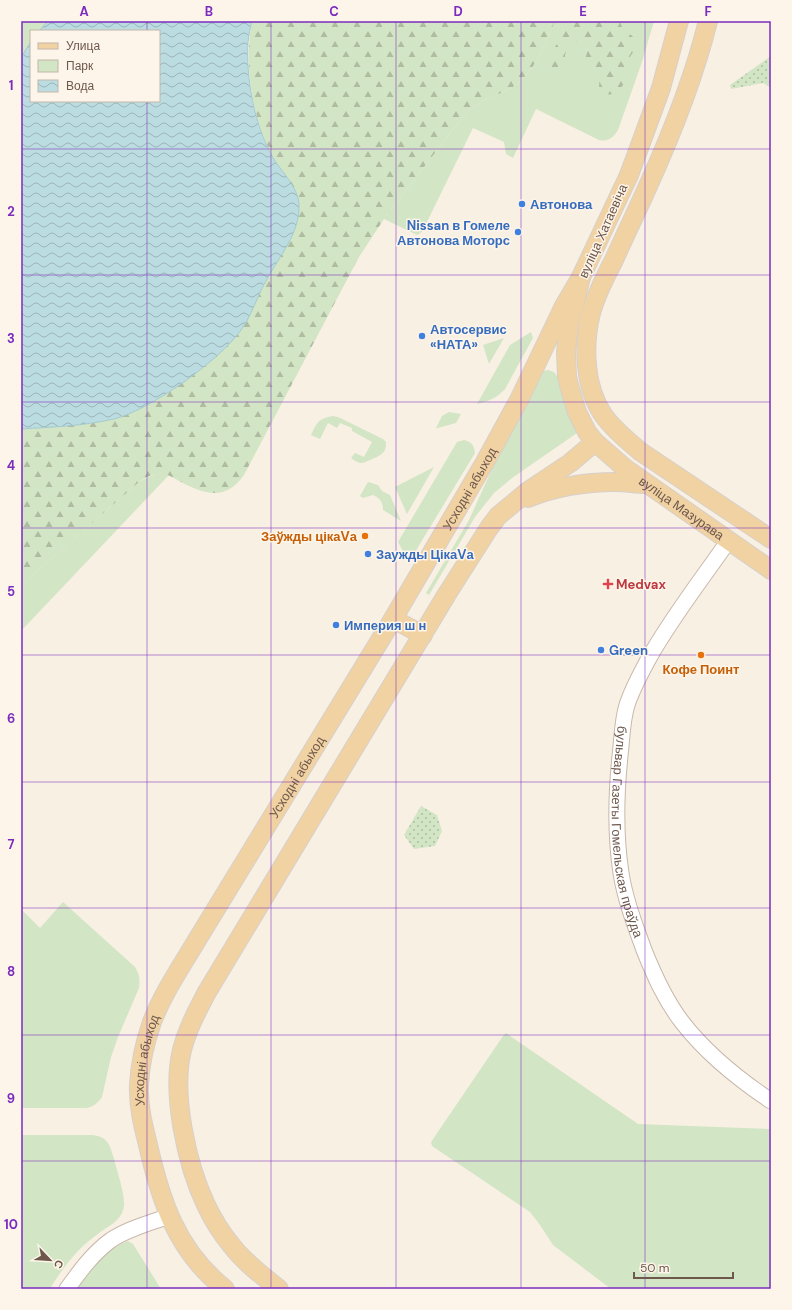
<svg xmlns="http://www.w3.org/2000/svg" width="792" height="1310" viewBox="0 0 792 1310" font-family="'DM Sans',sans-serif">
	<style>
		.green { fill: #d2e5c4 }
		.forest { fill: url(#forest-firs) }
		.park { fill: url(#park-dots) }
		.water { fill: url(#water-waves); stroke: #a2cbd1 }
		.lines { fill: none; stroke-linecap: round; stroke-linejoin: round }
		.minor-casing { stroke: #c8b8ab; stroke-width: 17 }
		.major-casing { stroke: #d6d0cd; stroke-width: 20 }
		.minor { stroke: #fff; stroke-width: 15 }
		.major { stroke: #f1d2a3; stroke-width: 18 }
		.grid { fill: none; stroke: #7b2cbf; stroke-width: 1; stroke-opacity: 0.55 }
		.shop-dot { fill: #3f7fe0; stroke: #fdf5e9; stroke-width: 1.5 }
		.food-dot { fill: #e8710a; stroke: #fdf5e9; stroke-width: 1.5 }
		.health-dot { fill: #e0444e; stroke: #fdf5e9; stroke-width: 1.5 }
		.labels { text-anchor: middle; dominant-baseline: central; stroke-width: 3; stroke-linejoin: round; paint-order: stroke }
		.shop-label { font-size: 13px; font-weight: bold; fill: #366cbe; stroke: #fdf5e9; text-anchor: start }
		.street-label { font-size: 13px; fill: #6e584c; stroke: #fdf5e9 }
		.food-label { font-size: 13px; font-weight: bold; fill: #c56008; stroke: #fdf5e9; text-anchor: end }
		.health-label { font-size: 13px; font-weight: bold; fill: #be3a42; stroke: #fdf5e9; text-anchor: start }
		.neatline { fill: none; stroke: #7b2cbf; stroke-width: 1.5 }
		.grid-label { font-size: 13px; text-anchor: middle; font-weight: bold; fill: #7b2cbf }
	</style>
	<defs>
		<pattern id="forest-firs" width="22" height="20" patternUnits="userSpaceOnUse"><rect width="22" height="20" fill="#d2e5c4"/><path d="M5 1l3.5 6h-7zM16 11l3.5 6h-7z" fill="#afbca1"/></pattern>
		<pattern id="park-dots" width="8" height="8" patternUnits="userSpaceOnUse"><rect width="8" height="8" fill="#d2e5c4"/><path d="M2 2h.1M6 6h.1" fill="none" stroke="#afbca1" stroke-width="1.8" stroke-linecap="round"/></pattern>
		<pattern id="water-waves" width="16" height="10" patternUnits="userSpaceOnUse"><rect width="16" height="10" fill="#bbdce0"/><path d="M0 5q4-4 8 0t8 0" fill="none" stroke="#9cb5b8"/></pattern>
	</defs>
	<rect width="100%" height="100%" fill="#f9f0e4"/>
	<!-- green -->
	<path class="green" d="M21,21H48L39,31H31V41L21,58Z
		M555,21H654L642,62L618,130C613,138 608,142 599,140L536,109L513,158L506,154L504,142L473,128L422,232L417,235L384,219L458,123C465,115 472,107 481,102C493,95 509,92 519,82C537,67 546,42 555,21Z
		M531,332L533,338L505,389C497,398 489,401 477,404L510,345Z
		M504,338L489,364L483,345Z
		M548,370L554,372L559,379L577,432V433L512,478L494,493L475,517L429,595L426,593L469,520L531,383L542,371Z
		M449,412L461,414L456,423L438,428H436L442,416Z
		M333,416L338,417L383,439L386,442C387,453 380,456 370,460C367,461 364,463 361,463C358,463 354,460 351,458L355,453L364,457L372,442L352,431V428L340,423L337,428L328,423L320,439L311,435C318,421 318,419 333,416Z
		M464,440C472,442 474,445 475,453L409,562L398,542L457,442Z
		M434,467L407,514L395,487Z
		M163,473L169,475L21,631V585L139,482L155,474Z
		M368,482L378,485L382,491L390,495L401,521L383,510C383,502 380,498 373,495L363,498L360,496Z
		M63,902L135,967C140,975 140,980 139,988L118,1037L111,1057L102,1097C98,1103 93,1107 86,1108H21V909L40,928Z
		M506,1033L638,1124L771,1129V1289H611L553,1245L540,1225L530,1212L432,1146L431,1142L503,1036Z
		M21,1135H91C107,1136 110,1144 114,1159C117,1171 125,1194 124,1206C122,1221 108,1226 98,1234C92,1238 86,1243 81,1248C69,1260 58,1275 50,1289H21Z
		M128,1241L133,1244L161,1289H75C88,1272 106,1248 128,1241Z"/>
	<!-- forest -->
	<path class="forest" d="M252,21H555C546,42 537,67 519,82C509,92 493,95 481,102C472,107 465,115 458,123L384,219L359,257L244,475C225,502 204,494 179,481C174,478 168,474 162,474C153,473 146,478 139,482L21,585V429C52,427 84,426 114,419C150,410 221,360 241,329C251,314 257,297 266,281C276,263 288,247 294,228C296,224 298,220 298,216C298,212 296,208 296,204C295,198 294,192 292,186C291,182 286,178 284,174C279,167 274,161 271,154C251,113 244,65 252,21Z
		M567,21H620C621,23 621,25 622,27C626,33 635,35 636,43C636,51 629,56 627,63C626,68 628,74 626,79C622,91 608,102 599,88L600,73C597,69 590,69 587,65C581,56 596,47 579,41C575,42 571,43 568,46C562,54 568,75 554,76C551,77 549,75 546,72L547,61L562,35Z"/>
	<!-- park -->
	<path class="park" d="M771,56V88L763,83L731,89L730,85Z
		M421,806L437,815L442,831L435,846L414,849L404,835Z"/>
	<!-- water -->
	<path class="water" d="M48,21H252C250,28 249,35 248,42C246,79 254,123 272,156C281,172 298,186 299,205C300,233 279,257 267,279C257,296 252,315 241,330C219,361 150,410 114,419C83,426 52,427 21,429V58L31,41V101H159V31H39Z"/>
	<g class="lines">
		<!-- minor casing -->
		<g class="minor-casing">
			<g id="minor">
				<path id="s1" d="M729,540C702,579 672,617 649,658C641,673 632,689 627,705C622,721 622,740 620,756C616,795 615,834 621,873C625,899 635,925 644,950C654,975 665,1000 682,1022C706,1053 738,1079 771,1101"/>
				<path d="M67,1289C80,1271 93,1253 111,1240C127,1229 150,1223 169,1216"/>
			</g>
		</g>
		<!-- major casing -->
		<g class="major-casing">
			<g id="major">
				<path id="s2" d="M679,21L661,88L642,140L629,175L581,277L569,326L566,352L567,376L570,389L577,412L587,432L595,442L626,469L771,570"/>
				<path d="M708,21C694,78 672,133 648,186C637,211 625,235 614,260C605,277 596,295 591,313C583,345 584,388 604,416C614,430 628,441 641,452L771,539"/>
				<path d="M528,498C555,487 586,482 616,482C626,482 636,484 646,484"/>
				<path d="M393,619L423,635"/>
				<path id="s3" d="M225,1289C177,1251 161,1202 148,1145C143,1125 138,1105 139,1085C140,1064 145,1042 152,1022C163,993 181,967 197,940L393,619L485,462L519,400L564,306L581,277"/>
				<path d="M279,1289C263,1276 245,1263 232,1246C222,1234 213,1220 206,1205C187,1165 171,1094 182,1050C187,1030 197,1011 207,992L447,594L489,528L498,516L528,491L570,463L595,442"/>
			</g>
		</g>
		<!-- minor -->
		<use href="#minor" class="minor"/>
		<!-- major -->
		<use href="#major" class="major"/>
	</g>
	<!-- grid -->
	<path class="grid" d="M147,21V31M271,21V1289M396,21V1289M521,21V1289M645,21V1289M147,101V1289M21,149H771M21,275H771M21,402H771M21,528H771M21,655H771M21,782H771M21,908H771M21,1035H771M21,1161H771"/>
	<!-- markers -->
	<g class="shop-dot">
		<circle cx="522" cy="204" r="4"/>
		<circle cx="518" cy="232" r="4"/>
		<circle cx="422" cy="336" r="4"/>
		<circle cx="368" cy="554" r="4"/>
		<circle cx="336" cy="625" r="4"/>
		<circle cx="601" cy="650" r="4"/>
	</g>
	<g class="food-dot">
		<circle cx="365" cy="536" r="4"/>
		<circle cx="701" cy="655" r="4"/>
	</g>
	<path class="health-dot" d="M606 578h4v4h4v4h-4v4h-4v-4h-4v-4h4z"/>
	<g class="labels">
		<!-- shop labels -->
		<g class="shop-label">
			<text x="530" y="204">Автонова</text>
			<text x="510" y="225" text-anchor="end">Nissan в Гомеле<tspan x="510" dy="15">Автонова Моторс</tspan></text>
			<text x="430" y="329">Автосервис<tspan x="430" dy="15">«НАТА»</tspan></text>
			<text x="376" y="554">Заужды ЦікаVа</text>
			<text x="344" y="625">Империя ш н</text>
			<text x="609" y="650">Green</text>
		</g>
		<!-- street labels -->
		<g class="street-label">
			<text transform="translate(603 231) rotate(-66)">вуліца Хатаевіча</text>
			<text stroke="none"><textPath href="#s3" startOffset="913">Усходні абыход</textPath></text>
			<text stroke="none"><textPath href="#s2" startOffset="557">вуліца Мазурава</textPath></text>
			<text stroke="none"><textPath href="#s3" startOffset="577">Усходні абыход</textPath></text>
			<text stroke="none"><textPath href="#s1" startOffset="323">бульвар Газеты Гомельская праўда</textPath></text>
			<text stroke="none"><textPath href="#s3" startOffset="253">Усходні абыход</textPath></text>
		</g>
		<!-- food labels -->
		<g class="food-label">
			<text x="357" y="536">Заўжды цікаVа</text>
			<text x="701" y="669" text-anchor="middle">Кофе Поинт</text>
		</g>
		<!-- health labels -->
		<g class="health-label">
			<text x="616" y="584">Medvax</text>
		</g>
	</g>
	<!-- border -->
	<rect width="792" height="1310" fill="none" stroke="#fdf5e9" stroke-width="44"/>
	<!-- legend -->
	<rect x="30" y="30" width="130" height="72" fill="#fdf5e9" stroke="#c4b6aa"/>
	<rect x="38" y="43" width="20" height="6" fill="#f1d2a3" stroke="#c4b6aa"/>
	<text x="66" y="50" font-size="12" fill="#6e584c">Улица</text>
	<rect x="38" y="60" width="20" height="12" fill="#d2e5c4" stroke="#c4b6aa"/>
	<text x="66" y="70" font-size="12" fill="#6e584c">Парк</text>
	<rect x="38" y="80" width="20" height="12" fill="url(#water-waves)" stroke="#c4b6aa"/>
	<text x="66" y="90" font-size="12" fill="#6e584c">Вода</text>
	<!-- north arrow -->
	<g transform="translate(50 1260) rotate(115)" stroke="#fdf5e9" stroke-width="3" paint-order="stroke">
	<path d="M0-3L7 15L0 10L-7 15Z" fill="#6e584c"/>
	<text y="-6" font-size="11" font-weight="bold" text-anchor="middle" fill="#6e584c">С</text>
	</g>
	<!-- scale -->
	<path d="M634 1272v6h99v-6" fill="none" stroke="#6e584c" stroke-width="2"/>
	<text x="640" y="1272" font-size="12" fill="#6e584c" stroke="#fdf5e9" stroke-width="3" paint-order="stroke">50 m</text>
	<rect x="22" y="22" width="748" height="1266" class="neatline"/>
	<g class="grid-label">
		<text x="84" y="16">A</text>
		<text x="209" y="16">B</text>
		<text x="334" y="16">C</text>
		<text x="458" y="16">D</text>
		<text x="583" y="16">E</text>
		<text x="708" y="16">F</text>
		<text x="11" y="90">1</text>
		<text x="11" y="216">2</text>
		<text x="11" y="343">3</text>
		<text x="11" y="470">4</text>
		<text x="11" y="596">5</text>
		<text x="11" y="723">6</text>
		<text x="11" y="849">7</text>
		<text x="11" y="976">8</text>
		<text x="11" y="1103">9</text>
		<text x="11" y="1229">10</text>
	</g>
</svg>
